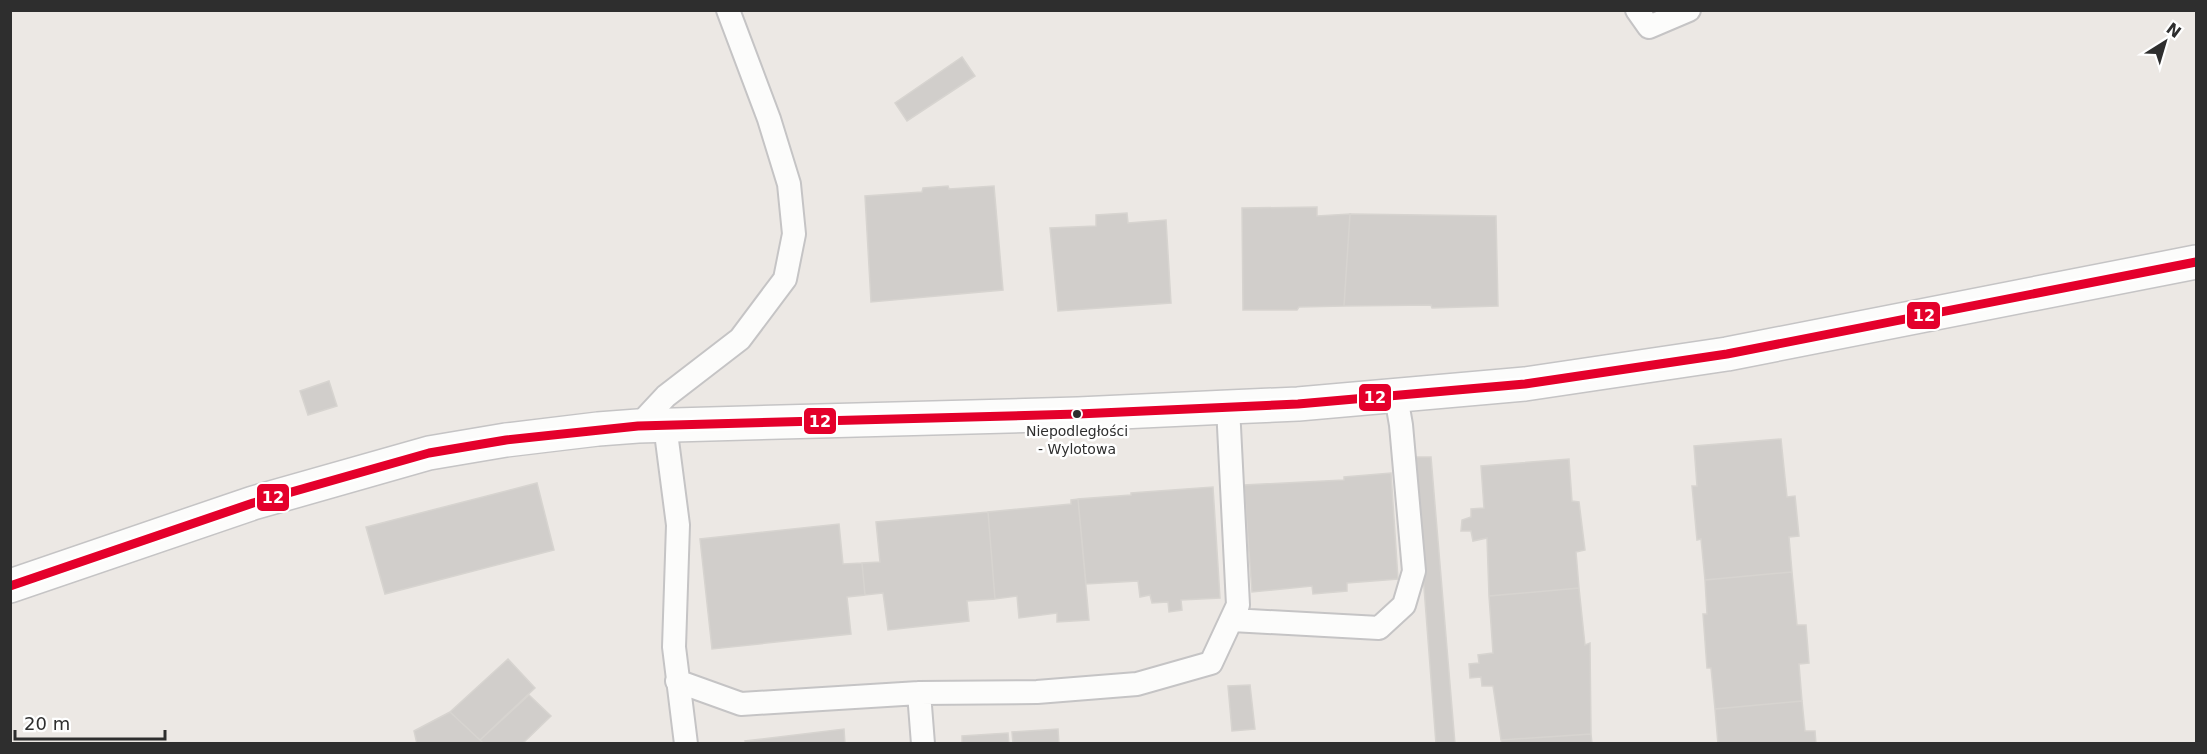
<svg xmlns="http://www.w3.org/2000/svg" width="2207" height="754" viewBox="0 0 2207 754" font-family="'DejaVu Sans',sans-serif">
	<style>
		.building { fill: #d1cecb; stroke: #d7d4d0; stroke-width: 1.5 }
		.lines { fill: none; stroke-linecap: round; stroke-linejoin: round }
		.lane-casing { stroke: #c5c4c5; stroke-width: 26 }
		.secondary-casing { stroke: #c5c4c5; stroke-width: 36 }
		.lane { stroke: #fcfcfb; stroke-width: 22 }
		.secondary { stroke: #fcfcfb; stroke-width: 33 }
		.bus-1-casing { stroke: #fff; stroke-width: 14 }
		.bus-1 { stroke: #e4002b; stroke-width: 9 }
		.bus-dot { fill: #2e2e2e; stroke: #fff; stroke-width: 2 }
		.labels { text-anchor: middle; dominant-baseline: central; stroke-width: 5; stroke-linejoin: round; paint-order: stroke }
		.bus-label { font-size: 14px; fill: #2e2e2e; stroke: #fff }
		.line-badge { stroke: #fff; stroke-width: 2 }
		.badge-label { font-size: 16px; text-anchor: middle; font-weight: bold; fill: #fff }
	</style>
	<rect width="100%" height="100%" fill="#ece8e4"/>
	<!-- building -->
	<path class="building" d="M962,57L975,76L907,121L895,103Z
		M948,186L949,189L994,186L1003,290L871,302L865,196L922,192L923,188Z
		M1317,207V216L1350,214L1344,306L1299,307L1297,310H1243L1242,208Z
		M1127,213L1128,223L1166,220L1171,303L1058,311L1050,228L1096,226V215Z
		M1350,214L1496,216L1498,306L1432,308L1431,305L1344,306Z
		M329,381L337,406L308,415L300,391Z
		M1781,439L1787,497L1795,496L1799,536L1789,537L1792,572L1705,580L1701,539L1697,540L1692,486H1697L1694,446Z
		M1414,457H1431L1455,744H1436Z
		M1569,459L1572,501L1579,502L1585,550L1576,552L1579,588L1489,596L1487,538L1473,541L1471,531H1461L1462,520L1471,517V509L1484,508L1481,466Z
		M1391,473L1398,579L1347,583V591L1313,594L1312,586L1252,592L1244,485L1344,480V477Z
		M537,483L554,550L385,594L366,527Z
		M1213,487L1220,598L1181,600L1182,610L1169,612L1168,602L1152,603L1150,595L1140,597L1138,581L1086,584L1078,499L1131,495V493Z
		M1078,499L1089,620L1057,622V613L1019,618L1017,596L995,599L988,512L1071,504V500Z
		M988,512L995,599L967,601L969,621L888,630L883,593L865,595L862,563L880,562L876,522Z
		M839,524L843,564L862,563L865,595L847,597L851,634L712,649L700,539Z
		M1792,572L1797,625H1806L1809,663L1799,664L1802,701L1715,709L1711,668H1707L1703,614H1707L1705,580Z
		M1579,588L1585,645L1590,643L1591,734L1501,740L1493,686H1482L1481,677L1470,678L1469,664L1479,663L1478,655L1493,653L1489,596Z
		M508,659L535,688L480,740L450,712Z
		M1250,685L1255,729L1232,731L1228,686Z
		M529,695L551,716L522,744H484L480,740Z
		M1802,701L1805,731H1815L1816,744H1718L1715,709Z
		M450,712L480,740L484,744H417L414,731Z
		M844,729L845,744H746L745,741Z
		M1058,729L1059,744H1013L1012,732Z
		M1008,733L1009,744H962V736Z
		M1591,734L1592,744H1502L1501,740Z"/>
	<g class="lines">
		<!-- lane casing -->
		<g class="lane-casing">
			<path id="lane" d="M1637,10L1649,27L1689,10
				M665,425L678,525L674,647L686,744
				M638,426L666,396L740,339L785,279L794,234L789,184L769,119L728,10
				M1232,620L1379,628L1404,605L1414,571L1401,425L1396,396
				M677,681L741,704L919,693L1037,692L1137,684L1211,663L1238,605L1228,407
				M919,693L923,744"/>
		</g>
		<!-- secondary casing -->
		<g class="secondary-casing">
			<path id="secondary" d="M10,586L253,503L429,453L506,440L598,429L638,426L1078,414L1228,407L1298,404L1525,384L1727,354L2196,262"/>
		</g>
		<!-- lane -->
		<use href="#lane" class="lane"/>
		<!-- secondary -->
		<use href="#secondary" class="secondary"/>
		<!-- bus-1 casing -->
		<g class="bus-1-casing">
			<path id="bus-1" d="M10,586L253,503L429,453L506,440L638,426L1078,414L1298,404L1525,384L1727,354L2196,262"/>
		</g>
		<!-- bus-1 -->
		<use href="#bus-1" class="bus-1"/>
	</g>
	<!-- markers -->
	<circle class="bus-dot" cx="1077" cy="414" r="5"/>
	<g class="labels">
		<!-- bus labels -->
		<g class="bus-label">
			<text x="1077" y="431">Niepodległości<tspan x="1077" dy="18">- Wylotowa</tspan></text>
		</g>
	</g>
	<g class="line-badge">
		<rect x="1906" y="301" width="35" height="29" rx="6" fill="#e4002b"/>
		<rect x="1358" y="383" width="34" height="29" rx="6" fill="#e4002b"/>
		<rect x="803" y="407" width="34" height="28" rx="6" fill="#e4002b"/>
		<rect x="256" y="483" width="34" height="29" rx="6" fill="#e4002b"/>
	</g>
	<g class="badge-label">
		<text x="1924" y="321">12</text>
		<text x="1375" y="403">12</text>
		<text x="820" y="427">12</text>
		<text x="273" y="503">12</text>
	</g>
	<!-- border -->
	<rect width="2207" height="754" fill="none" stroke="#2e2e2e" stroke-width="24"/>
	<!-- north arrow -->
	<g transform="translate(2165 42) rotate(37)" stroke="#ffffff" stroke-width="4.5" paint-order="stroke">
	<path d="M0-4.5L10 22L0 15L-10 22Z" fill="#2e2e2e"/>
	<text y="-9" font-size="16" font-weight="bold" text-anchor="middle" fill="#2e2e2e">N</text>
	</g>
	<!-- scale -->
	<path d="M15 730v9h150v-9" fill="none" stroke="#2e2e2e" stroke-width="3"/>
	<text x="24" y="730" font-size="18" fill="#2e2e2e" stroke="#ffffff" stroke-width="4.5" paint-order="stroke">20 m</text>
</svg>
